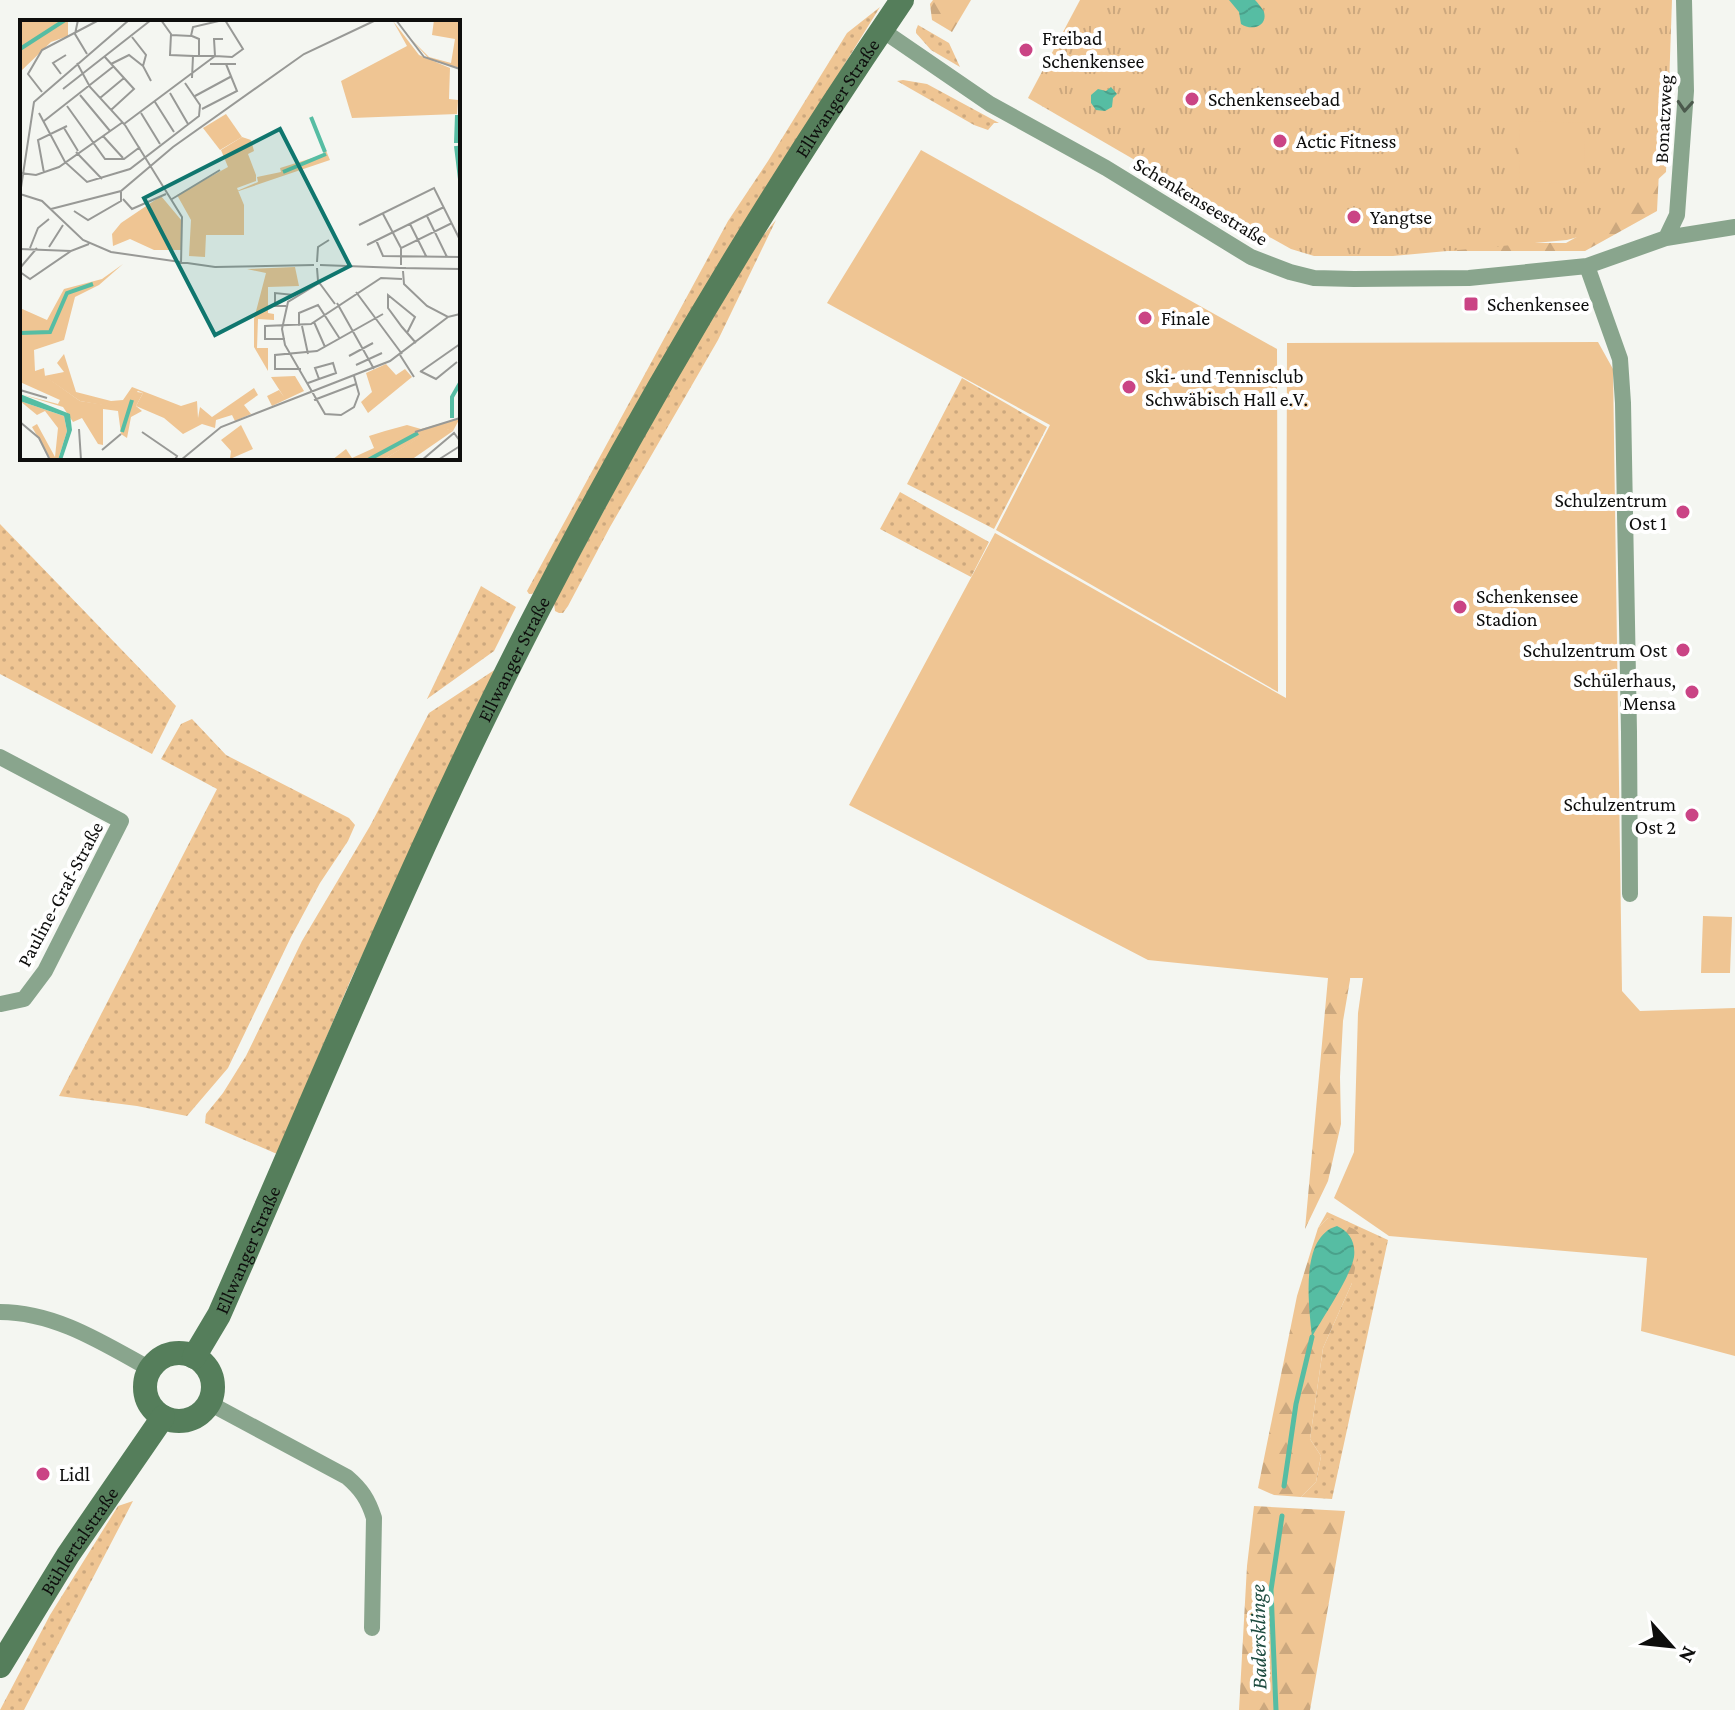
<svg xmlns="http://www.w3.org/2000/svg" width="1735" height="1710" viewBox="0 0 1735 1710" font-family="'Crimson Pro',serif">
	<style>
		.grass { fill: url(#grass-dots) }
		.forest { fill: url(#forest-firs) }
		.park { fill: url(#park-tufts) }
		.pitch { fill: #efc593 }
		.water { fill: url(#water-waves) }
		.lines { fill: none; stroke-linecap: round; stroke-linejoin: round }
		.stream { stroke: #56bda3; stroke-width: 5 }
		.street { stroke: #89a58d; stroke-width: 16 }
		.secondary { stroke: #557e5b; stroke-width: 24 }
		.oneway { stroke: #4c5a4d }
		.poi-dot { fill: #ca4485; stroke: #fff; stroke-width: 3 }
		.labels { text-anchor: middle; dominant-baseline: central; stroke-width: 8; stroke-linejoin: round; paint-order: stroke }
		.poi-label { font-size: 20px; fill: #0e0e0d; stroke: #fff; text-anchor: start }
		.street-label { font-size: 20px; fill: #0e0e0d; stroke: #fff }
		.water-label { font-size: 22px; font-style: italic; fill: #1e4c40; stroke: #fff }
		.inset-river { fill: none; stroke: #56bda3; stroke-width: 4 }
		.inset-road { fill: none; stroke: #989996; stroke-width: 2 }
		.view { fill: #0f766e; fill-opacity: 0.15; stroke: #0f766e; stroke-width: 4 }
		.inset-edge { fill: none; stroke: #0e0e0d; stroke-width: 4 }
	</style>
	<defs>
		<pattern id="grass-dots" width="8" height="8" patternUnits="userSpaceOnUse" patternTransform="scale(2)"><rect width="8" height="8" fill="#efc593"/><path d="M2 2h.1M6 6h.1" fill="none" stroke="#cca87e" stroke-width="1.8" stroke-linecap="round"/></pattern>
		<pattern id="forest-firs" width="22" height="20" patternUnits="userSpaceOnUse" patternTransform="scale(2)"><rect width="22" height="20" fill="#efc593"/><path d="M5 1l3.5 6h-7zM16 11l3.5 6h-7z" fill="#cca87e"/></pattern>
		<pattern id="park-tufts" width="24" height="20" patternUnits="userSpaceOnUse" patternTransform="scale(2)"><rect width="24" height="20" fill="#efc593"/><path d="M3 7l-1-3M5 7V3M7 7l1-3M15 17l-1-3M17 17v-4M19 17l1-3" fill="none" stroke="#cca87e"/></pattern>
		<pattern id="water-waves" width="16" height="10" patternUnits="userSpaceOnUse" patternTransform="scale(2)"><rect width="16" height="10" fill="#56bda3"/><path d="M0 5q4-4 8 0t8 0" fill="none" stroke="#4aa18b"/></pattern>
	</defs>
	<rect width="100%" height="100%" fill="#f4f6f1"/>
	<!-- grass -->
	<path class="grass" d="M880,7L844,65L537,590L532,594H529L527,591L728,221L768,161L847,33Z
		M918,25L949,43L960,67L931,50L916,33V30Z
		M903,80L927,84L999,123H994L988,130L974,125L897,81Z
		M776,220L718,340L610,527L568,606L563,613H559L555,611L554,603L654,417L756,244Z
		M962,378L1047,427L994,529L907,484Z
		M900,492L989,542L971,577L880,529Z
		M0,524L176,706L152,754L0,674Z
		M481,586L516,607L494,651L427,699Z
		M499,667L351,979L277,1154L205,1123L206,1114L223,1093L246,1056L302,941L370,826L429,713Z
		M192,719L226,755L349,818L355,825L348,841L320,883L291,937L228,1068L187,1116L137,1106L59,1096L217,789L161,759L181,724Z
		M1327,1212L1388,1240L1332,1499L1301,1497L1316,1482L1321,1456L1310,1439L1323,1348L1352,1283L1328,1218L1318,1228Z
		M133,1501L24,1710H0L50,1615L118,1506Z"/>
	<!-- forest -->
	<path class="forest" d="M933,0H971L952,32L932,20L930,4Z
		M1665,53L1657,211L1585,251H1415L1416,243H1566L1596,226Z
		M1356,882L1350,980L1343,1021L1340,1077L1341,1124L1328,1181L1305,1229L1328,978Z
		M1328,1218L1354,1229L1362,1235L1352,1283L1323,1348L1310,1439L1321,1456L1316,1482L1301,1497L1274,1495L1258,1488L1297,1296L1318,1228Z
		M1254,1506L1345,1511L1310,1710H1239L1247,1566Z"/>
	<!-- park -->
	<path class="park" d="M1080,0H1672L1666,172L1603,230L1567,240L1393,256H1314L1291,249L1214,206L1028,98Z"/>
	<!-- pitch -->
	<path class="pitch" d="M1520,121L1585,123L1584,183L1519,182Z
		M921,150L1277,349L1278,692L996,530L1050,425L827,303Z
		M1598,342L1613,369L1622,991L1640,1011L1735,1008V1356L1641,1331L1647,1258L1389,1236L1334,1198L1354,1152L1358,1013L1363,978H1328L1148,960L849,805L995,533L1286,698L1287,343Z
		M1703,916L1732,917L1730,973H1701Z"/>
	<!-- water -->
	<path class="water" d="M1229,0H1255C1257,2 1263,9 1264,12C1268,27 1251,31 1241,24L1239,12Z
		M1111,87L1117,94L1113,98L1112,107L1105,111L1096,110L1091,103V95L1098,89L1106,91Z
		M1337,1226C1349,1231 1356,1242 1354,1257C1350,1278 1323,1317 1312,1337C1309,1307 1299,1237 1337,1226Z"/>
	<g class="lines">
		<!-- stream -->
		<path class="stream" d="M1284,1486L1296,1404L1312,1337
			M1276,1710L1271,1590L1282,1516"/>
		<!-- street -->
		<path class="street" d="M882,30L990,104L1106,168L1251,257L1290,272L1314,278L1354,279L1469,278L1587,266L1666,238L1735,227
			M1666,238L1677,215L1686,91L1684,0
			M1587,266L1620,359L1623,403L1629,732L1630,894
			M0,757L121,821L45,971L24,999L1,1004
			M0,1312C55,1312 103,1343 150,1369
			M209,1403L347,1477C361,1489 368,1499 374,1518L372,1628"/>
		<!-- secondary -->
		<g class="secondary">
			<circle cx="179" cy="1387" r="34"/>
			<path id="s1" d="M194,1357L219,1315C323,1078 420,838 539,608C647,398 769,195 902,0"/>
			<path id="s2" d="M0,1666L68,1555L163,1417"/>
		</g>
	</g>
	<!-- one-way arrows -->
	<defs><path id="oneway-chevron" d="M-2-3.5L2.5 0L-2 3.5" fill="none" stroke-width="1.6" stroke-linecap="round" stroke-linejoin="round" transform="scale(2)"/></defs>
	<use class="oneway" href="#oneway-chevron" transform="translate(1685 106) rotate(94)"/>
	<!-- markers -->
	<g class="poi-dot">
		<circle cx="1026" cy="50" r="8"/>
		<circle cx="1192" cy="99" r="8"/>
		<circle cx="1280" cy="141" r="8"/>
		<circle cx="1354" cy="217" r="8"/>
		<rect x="1463" y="296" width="16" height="16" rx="4"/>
		<circle cx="1145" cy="318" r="8"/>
		<circle cx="1129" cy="387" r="8"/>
		<circle cx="1683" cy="512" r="8"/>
		<circle cx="1460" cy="607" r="8"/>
		<circle cx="1683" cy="650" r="8"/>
		<circle cx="1692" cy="692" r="8"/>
		<circle cx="1692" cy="815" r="8"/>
		<circle cx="43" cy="1474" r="8"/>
	</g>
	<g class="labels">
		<!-- poi labels -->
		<g class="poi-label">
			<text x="1042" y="38">Freibad<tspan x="1042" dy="23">Schenkensee</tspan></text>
			<text x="1208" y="99">Schenkenseebad</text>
			<text x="1296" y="141">Actic Fitness</text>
			<text x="1370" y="217">Yangtse</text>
			<text x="1487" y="304">Schenkensee</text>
			<text x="1161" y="318">Finale</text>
			<text x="1145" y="376">Ski- und Tennisclub<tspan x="1145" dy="23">Schwäbisch Hall e.V.</tspan></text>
			<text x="1667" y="500" text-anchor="end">Schulzentrum<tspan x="1667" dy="23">Ost 1</tspan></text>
			<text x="1476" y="596">Schenkensee<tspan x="1476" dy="23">Stadion</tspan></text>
			<text x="1667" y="650" text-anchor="end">Schulzentrum Ost</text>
			<text x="1676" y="680" text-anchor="end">Schülerhaus,<tspan x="1676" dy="23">Mensa</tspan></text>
			<text x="1676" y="804" text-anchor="end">Schulzentrum<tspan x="1676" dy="23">Ost 2</tspan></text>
			<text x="59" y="1474">Lidl</text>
		</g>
		<!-- street labels -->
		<g class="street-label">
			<text stroke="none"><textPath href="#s1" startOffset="1416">Ellwanger Straße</textPath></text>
			<text transform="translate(1663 119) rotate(-87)">Bonatzweg</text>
			<text transform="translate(1201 201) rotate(31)">Schenkenseestraße</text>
			<text stroke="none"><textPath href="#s1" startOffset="768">Ellwanger Straße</textPath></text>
			<text transform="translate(60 894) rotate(-62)">Pauline-Graf-Straße</text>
			<text stroke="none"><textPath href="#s1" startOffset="120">Ellwanger Straße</textPath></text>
			<text stroke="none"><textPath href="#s2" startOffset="148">Bühlertalstraße</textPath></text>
		</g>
		<!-- water labels -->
		<g class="water-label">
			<text transform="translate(1258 1637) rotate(-91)">Badersklinge</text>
		</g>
	</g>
	<!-- overview -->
	<g transform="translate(20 20)">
		<rect width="440" height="440" fill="#f4f6f1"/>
		<path d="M414,0H440V48L410,40L387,15L409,37L431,43L435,19L412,15ZM373,1L399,35L430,48L429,79L438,80L437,94L332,98L321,61L387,26ZM275,247L279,266L248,267V293L254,294V300L238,299L237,328H248V351L234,327V299L246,253L227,249ZM44,334L56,372L91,381L103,380L112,367L161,386L177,381L178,398L180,387L192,397L234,368L238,375L224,385L231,394L215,401L212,395L196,400L195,408L182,404L163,414L144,398L116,386L123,373L118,371L99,388L60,381L24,356L44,352L37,343ZM275,356L284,371L252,386L247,376L259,370L264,377L251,357ZM0,381L44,396L47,411L38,440H31L12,407L17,404L35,437L38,408L25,391L17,395ZM221,405L233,429L210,439L211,431L201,420ZM417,406L433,411L391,440H363Z" fill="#efc593"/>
		<path d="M5,0H48V16L31,22L0,52V2ZM291,95L310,140L210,174L238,162L237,157L261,152L260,148L305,134ZM103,244L79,265L55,277L44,320L14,330L15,351L24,348L25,356L60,381L99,387L111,371L123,373L116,386L122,391L111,397L107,418L101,414L98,391L83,389V425L78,424L62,398L53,402L43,387L0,374L38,384L40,380L0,362V288L27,300L44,269L82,259ZM440,398L433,411L417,407L363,440H312L326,429L332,438L354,428L349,416L365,411L387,405L401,409Z" fill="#efc593"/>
		<path d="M366,344L376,355L385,349L392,357L348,393L341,382L352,372L346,353Z" fill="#efc593"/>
		<path d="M141,176L162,201L161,230H134L110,219L93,226L92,214L101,203Z" fill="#efc593"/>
		<path d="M206,94L222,117L200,130L183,108Z" fill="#efc593"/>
		<path d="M222,117L231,120L234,131L228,134L236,155V161L217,168L224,185V215H186L185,237L169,236L171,200L157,175L208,147L201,130Z" fill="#efc593"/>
		<path d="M0,374L50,394L52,410L42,440H38L47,411L44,396L0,381Z" fill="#56bda3"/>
		<path class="inset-river" d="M0,29L45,0M291,97L305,132M436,123L437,95M436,126L440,159M263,152L306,134M0,313L30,312L47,273L73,264M432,398V377L440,363M102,412L112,380M348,440L398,413"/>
		<path class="inset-road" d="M58,0L55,14L67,34M141,0L151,14L150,35L173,36L172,58M376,0L404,37L440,49M151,15L171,16L173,7L203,0M172,16L179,19V36M112,17L126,35L123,46L131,61M84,36L114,69L91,90M173,36H195L194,19H203M57,43L70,67L105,105L162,197L161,244M91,44L109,35L123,46M190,44H216M41,54L33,43L46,35M43,69L131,0M22,72L8,54L22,30L79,0M150,73L168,104M60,75L90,111M175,76L212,56M80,78L104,58M135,82L154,112M47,86L85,139H104L120,127M182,89L217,71L206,44M19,93L45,142L67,162L110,149L179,96L180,85L165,63M121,93L140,124M24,101L94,46M104,104L195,36L212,37L223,29L205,0M44,108L58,131M83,116L103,138M0,120V149M56,132L82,159M0,153L16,155L39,147L103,102M24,153L18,120L47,106M0,174L22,181L63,220L91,232L195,247L294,245M0,174L14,82L109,0M103,179L112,189L146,174M152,179L200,150M31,189L101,171L153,127L284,34L356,0M54,191L68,200L101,181V171M363,194L381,228M407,196L427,237M390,204L406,236M339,205L414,168L440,220M356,220L363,236L440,237M347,225L424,187M29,227L43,205M10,228L18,208L29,199M0,229L51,231L69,224M297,242L298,227L309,220M300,245L380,248M381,245V228L432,203M0,248L17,228M297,248L298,261L315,284M386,248H380L440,249M383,251L384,264L407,286L428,297L440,294M0,252L10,259L51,231M299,263L268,282L262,309L265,325L305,394L321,395L334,387L339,374L334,356M336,272L382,334M317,283L354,349M266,286H255V273L274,275M294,302L305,327M279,306V293L298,285L320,319M282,306L288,334M387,313L395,297L368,275V288L382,307L396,323M265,319H245V306L291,304L361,258L382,259M380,335L394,357M329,336L353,323M336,345L362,333M281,349H255V335L297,331L363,294M400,351L416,359L437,342M400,352L440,324M288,363L299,359L316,353L313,343L295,348L299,359M0,370L27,378M294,380L336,364M0,402L19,418L30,440M59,409L61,440M122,412L157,436L155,440M395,412L440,398M82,430L101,414M161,440L201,407L370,341L428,297M402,440L434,413L440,421M418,440L440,426"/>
		<path class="view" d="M260,109L330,246L195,315L124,178Z"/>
		<rect width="440" height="440" class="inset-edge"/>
	</g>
	<!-- north arrow -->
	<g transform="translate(1671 1646) rotate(117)" stroke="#ffffff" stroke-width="6" paint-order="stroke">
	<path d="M0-6L14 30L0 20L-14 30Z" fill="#0e0e0d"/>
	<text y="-12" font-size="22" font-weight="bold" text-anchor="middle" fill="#0e0e0d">N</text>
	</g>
</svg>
